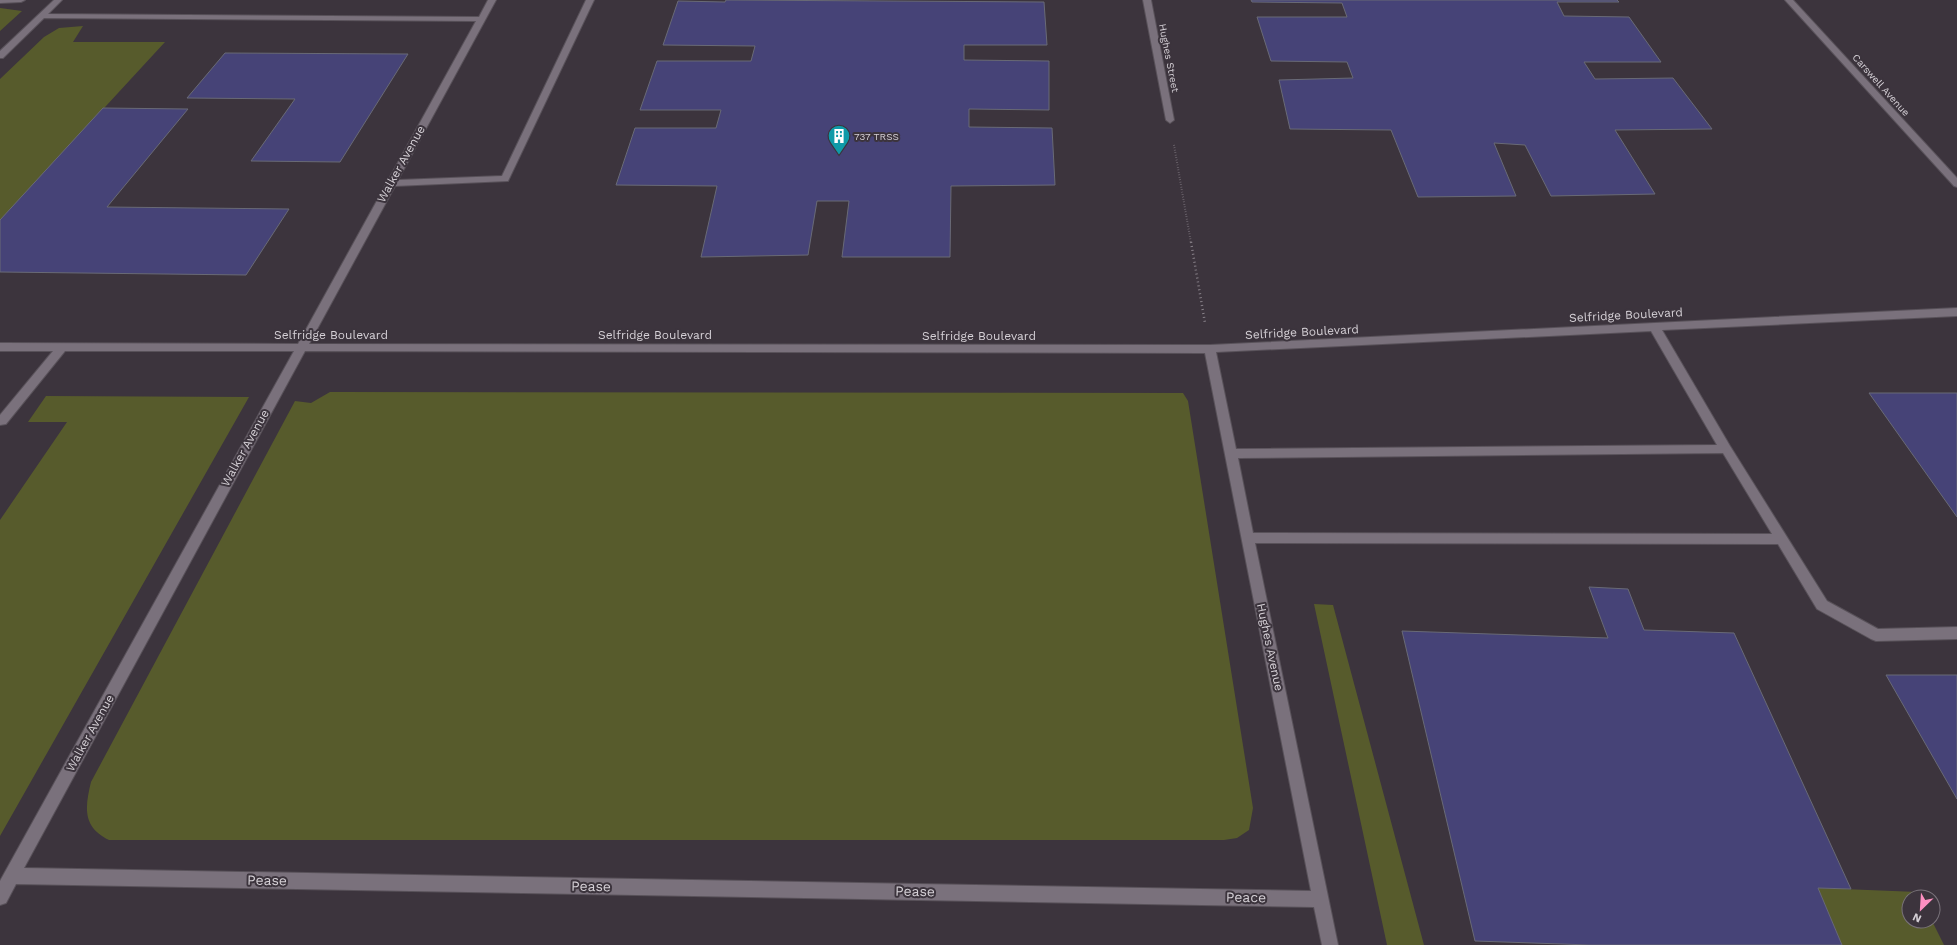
<svg xmlns="http://www.w3.org/2000/svg" width="1957" height="945" viewBox="0 0 1957 945" font-family="'Work Sans',sans-serif">
	<style>
		.green { fill: #575b2c }
		.building { fill: #464377; stroke: #696a76 }
		.lines { fill: none; stroke-linecap: round; stroke-linejoin: round }
		.minor-casing { stroke: #585159; stroke-width: 2 }
		.path-far1 { stroke: #867f87; stroke-width: 2; stroke-dasharray: 0.5 2; stroke-linecap: butt }
		.path { stroke: #867f87; stroke-width: 2.5; stroke-dasharray: 1 3; stroke-linecap: butt }
		.minor { fill: #7a717c; fill-rule: evenodd }
		.labels { text-anchor: middle; dominant-baseline: central; stroke-width: 4; stroke-linejoin: round; paint-order: stroke }
		.far-street-label { font-size: 10px; fill: #d5d0d6; stroke: #3c343d }
		.far-poi-label { font-size: 10px; fill: #d5d0d6; stroke: #3c343d; text-anchor: start }
		.street-label { font-size: 12px; fill: #d5d0d6; stroke: #3c343d }
		.near-street-label { font-size: 14px; fill: #d5d0d6; stroke: #3c343d }
	</style>
	<rect width="100%" height="100%" fill="#3c343d"/>
	<!-- green -->
	<path class="green" d="M0,8L22,11L0,31Z
		M83,26L73,42H165L0,221V79L44,37L59,28Z
		M330,392L1183,393L1188,401L1253,808L1249,830L1237,838L1224,840H109C82,827 85,807 91,782L295,401L311,403Z
		M46,396L249,397L0,836V520L67,422H28Z
		M1314,604L1333,605L1424,945H1387Z
		M1818,888L1918,892L1920,897H1909V921H1932L1944,945H1842Z"/>
	<!-- building -->
	<path class="building" d="M726,0L1044,2L1047,45H964V60L1049,61V110L969,109V127L1052,128L1055,185L951,186L950,257H842L849,201H817L808,255L701,257L717,186L616,185L635,128H716L721,110H640L657,61H751L755,46L663,45L678,1L725,2Z
		M1251,0H1617L1619,2H1557L1564,16L1629,17L1661,62H1584L1595,79L1673,78L1712,129L1615,130L1655,194L1551,196L1525,145L1494,143L1516,196L1418,197L1391,130L1290,129L1279,80L1353,78L1347,62L1271,61L1257,17H1347L1342,3L1252,2Z
		M225,53L408,54L340,162L251,161L295,99L187,98Z
		M103,108L188,109L107,207L289,209L246,275L0,272V220Z
		M1869,393H1957V517Z
		M1589,587L1628,589L1644,630L1734,633L1851,889L1818,888L1842,945H1590L1475,941L1402,631L1608,638Z
		M1886,675H1957V799Z"/>
	<g class="lines">
		<!-- minor casing -->
		<g class="minor-casing">
			<path id="minor" d="M0,0H25L21,2L0,3Z
				M54,0H62L48,14L479,17L488,0H496L398,180L502,176L586,0H594L508,181L395,186L309,344L1210,345L1957,308V316L1662,330L1730,446L1827,601L1878,629L1957,627V639L1876,641L1871,639L1817,609L1778,544L1255,543L1338,945H1322L1314,907L16,884L6,903L0,905V881L294,351H65L6,424L0,425V415L53,351H0V343L298,344L476,21L44,18L3,58H0V51ZM1651,331L1717,445L1236,449L1216,352ZM305,351L1205,353L1311,891L24,868ZM1723,453L1772,534L1253,533L1238,458Z
				M1143,0H1151L1174,120L1170,123L1166,120Z
				M1785,0H1793L1957,178V187L1954,186Z"/>
		</g>
		<!-- path-far1 -->
		<path class="path-far1" d="M1174,145L1191,243"/>
		<!-- path -->
		<path class="path" d="M1191,242L1205,323"/>
		<!-- minor -->
		<use href="#minor" class="minor"/>
	</g>
	<!-- icons -->
	<defs>
		<g id="building-pin" transform="scale(1.15)"><path d="M0 17L-7.5 6A9.5 9.5 0 1 1 7.5 6Z" fill="#0f9aa8" stroke="#3c343d"/><path d="M-4-6H4V6H1V3H-1V6H-4ZM-2.5-4.3h1.7v1.8h-1.7ZM.8-4.3h1.7v1.8H.8ZM-2.5-1h1.7V.8h-1.7ZM.8-1h1.7V.8H.8Z" fill="#fff"/></g>
	</defs>
	<g fill-rule="evenodd">
		<use href="#building-pin" x="839" y="136"/>
	</g>
	<g class="labels">
		<!-- far-street labels -->
		<g class="far-street-label">
			<text transform="translate(1169 58) rotate(79)">Hughes Street</text>
			<text transform="translate(1881 85) rotate(48)">Carswell Avenue</text>
		</g>
		<!-- far-poi labels -->
		<g class="far-poi-label">
			<text x="854" y="136">737 TRSS</text>
		</g>
		<!-- street labels -->
		<g class="street-label">
			<text transform="translate(401 164) rotate(-61)">Walker Avenue</text>
			<text transform="translate(1626 315) rotate(-3)">Selfridge Boulevard</text>
			<text transform="translate(1302 332) rotate(-3)">Selfridge Boulevard</text>
			<text x="331" y="335">Selfridge Boulevard</text>
			<text x="655" y="335">Selfridge Boulevard</text>
			<text x="979" y="336">Selfridge Boulevard</text>
			<text transform="translate(245 448) rotate(-61)">Walker Avenue</text>
			<text transform="translate(1270 647) rotate(78)">Hughes Avenue</text>
			<text transform="translate(90 733) rotate(-61)">Walker Avenue</text>
		</g>
		<!-- near-street labels -->
		<g class="near-street-label">
			<text transform="translate(267 880) rotate(1)">Pease</text>
			<text transform="translate(591 886) rotate(1)">Pease</text>
			<text transform="translate(915 891) rotate(1)">Pease</text>
			<text transform="translate(1246 897) rotate(1)">Peace</text>
		</g>
	</g>
	<!-- north arrow -->
	<g transform="translate(1921 909) rotate(205)"><circle r="19" fill="#3c343d" stroke="#79727a"/>
	<path d="M0-3L7 15L0 10L-7 15Z" fill="#fd8fc1"/>
	<text y="-6" font-size="11" font-weight="bold" text-anchor="middle" fill="#d5d0d6">N</text>
	</g>
</svg>
